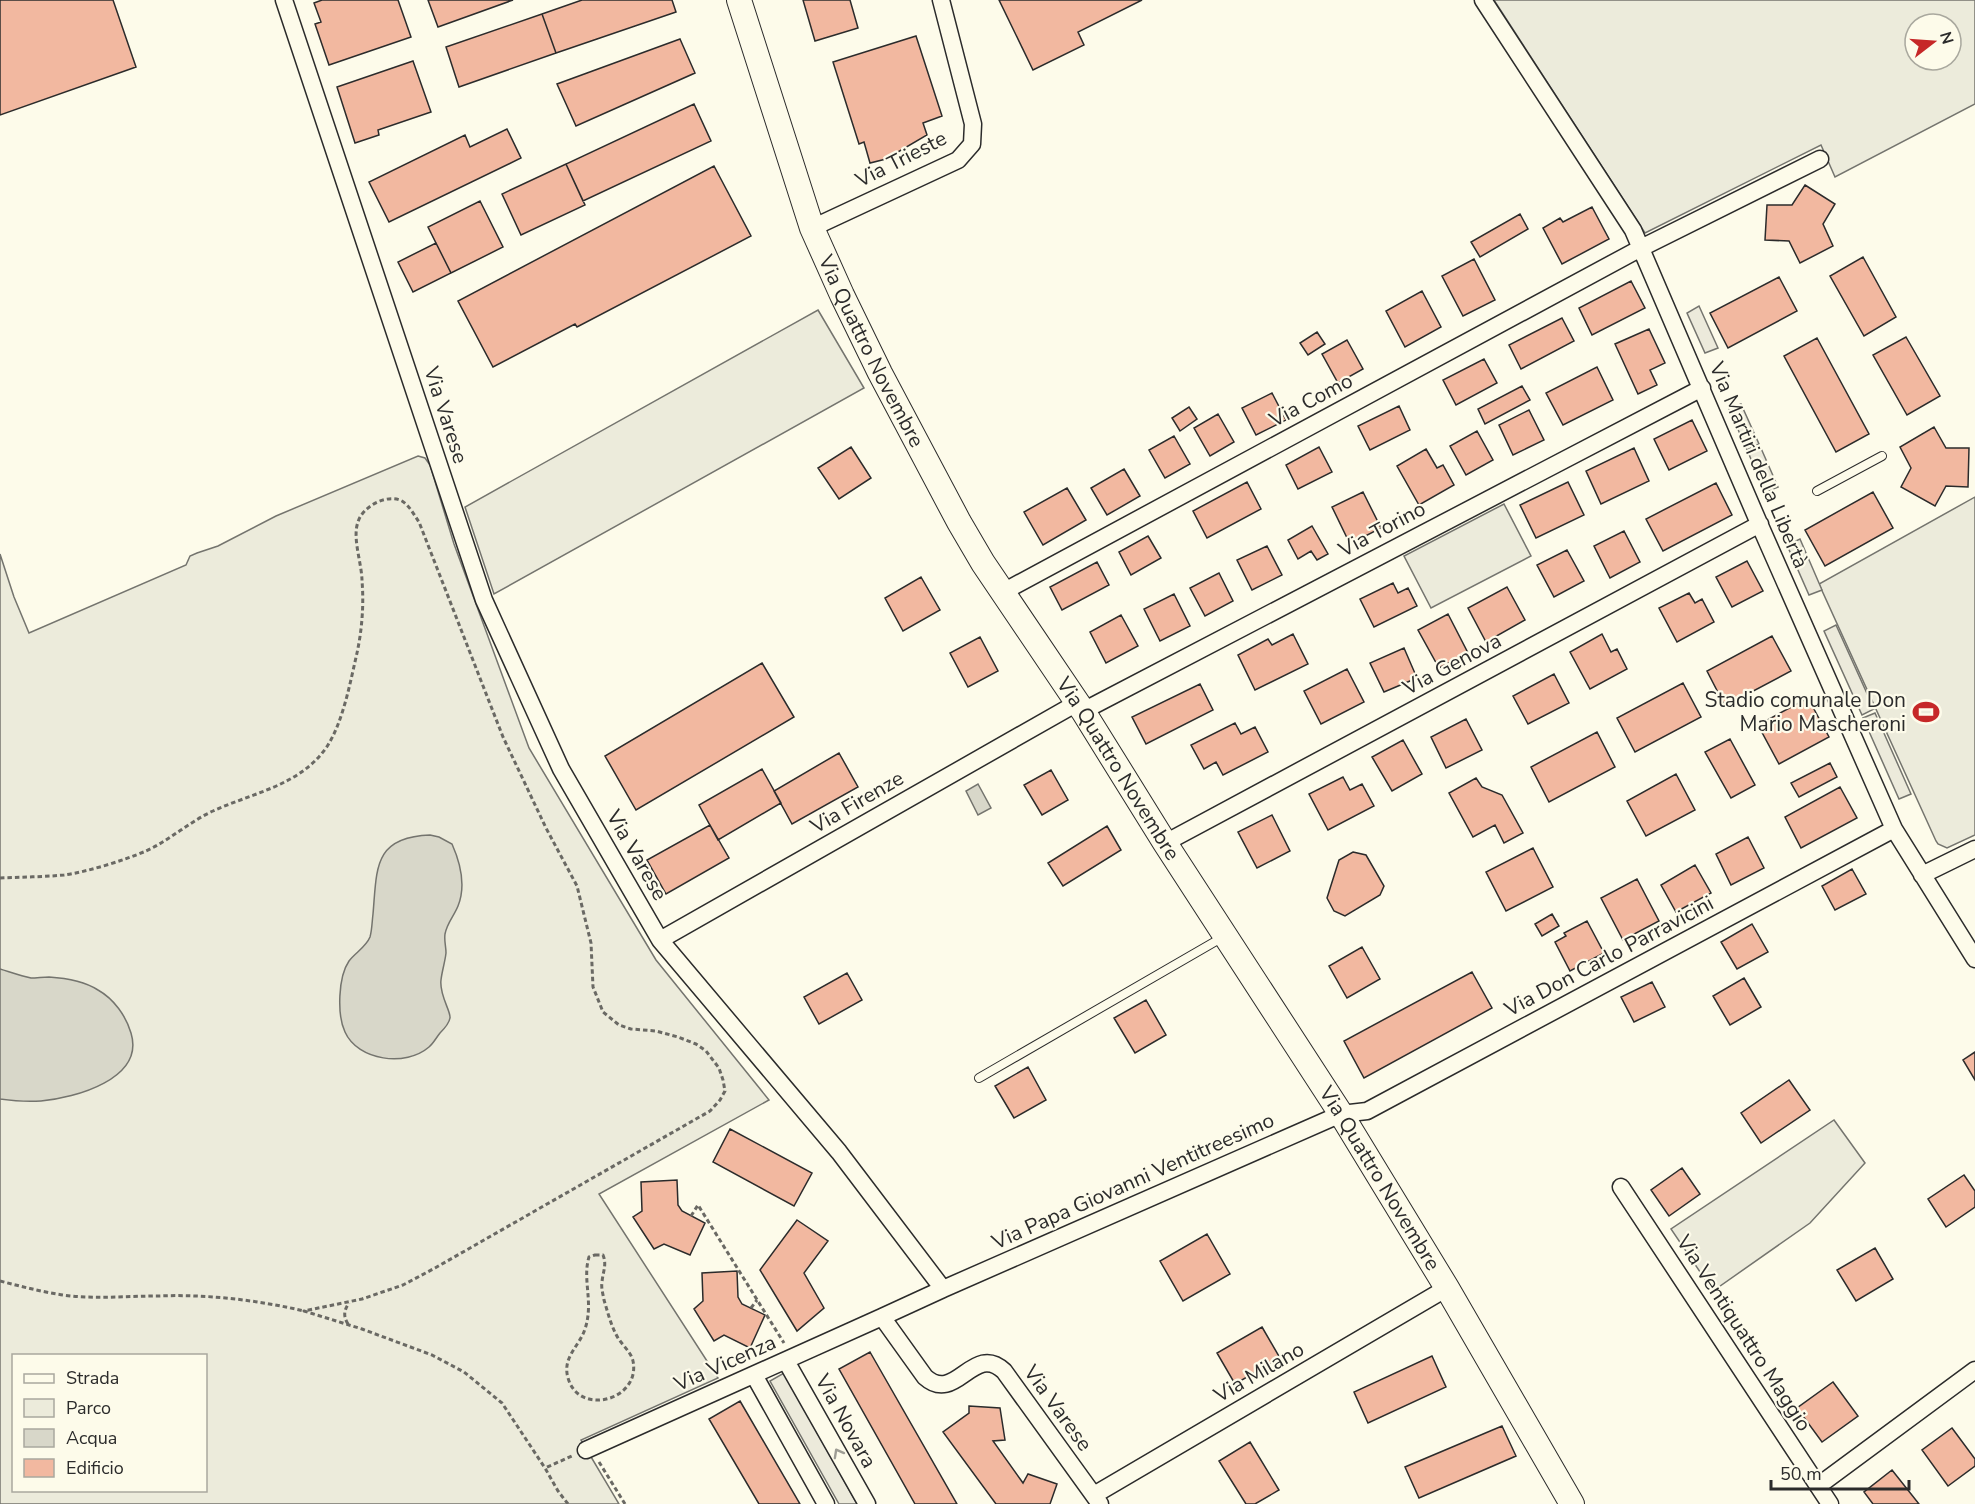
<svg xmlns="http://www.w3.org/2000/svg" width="1975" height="1504" viewBox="0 0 1975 1504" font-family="'Nunito Sans',sans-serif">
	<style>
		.green { fill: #ecebdb; stroke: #74746e; stroke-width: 1.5; fill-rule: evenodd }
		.parking { fill: #eceadb; stroke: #74746e; stroke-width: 1.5 }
		.water { fill: #d8d7c9; stroke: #74746e; stroke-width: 1.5 }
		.building { fill: #f2b8a0; stroke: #2b2b2b; stroke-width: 1.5 }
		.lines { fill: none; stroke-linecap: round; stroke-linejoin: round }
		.lane-casing { stroke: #2b2b2b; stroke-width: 10 }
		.street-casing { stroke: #2b2b2b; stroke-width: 19 }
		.secondary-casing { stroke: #2b2b2b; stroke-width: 26 }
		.path { stroke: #6a6964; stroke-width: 3; stroke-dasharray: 4.5 3; stroke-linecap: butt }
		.lane { stroke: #fdfbea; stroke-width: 8 }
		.street { stroke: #fdfbea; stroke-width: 16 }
		.secondary { stroke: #fdfbea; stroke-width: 24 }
		.oneway { stroke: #9e9d94 }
		.labels { text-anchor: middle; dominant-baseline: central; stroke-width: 4.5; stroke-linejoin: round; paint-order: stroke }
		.street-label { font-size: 21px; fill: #2b2b2b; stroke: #fdfbea }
		.poi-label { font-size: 21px; fill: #2b2b2b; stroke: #fdfbea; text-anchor: end }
	</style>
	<rect width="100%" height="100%" fill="#fdfbea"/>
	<!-- green -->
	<path class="green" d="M1494,0H1975V104L1835,177L1821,145L1645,233ZM1915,24H1951V60H1915Z
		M818,310L864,388L494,594L465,507Z
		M418,456L425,458L430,465L454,544L529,748L656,960L769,1100L599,1194L718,1378L581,1440L619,1504H0V554L14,597L29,633L186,565L190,556L197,553L218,546L276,516ZM14,1356H206V1490H14Z
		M1975,497V835L1947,848L1938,844L1936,841L1819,584Z
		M1504,504L1531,556L1431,608L1404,556Z
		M1834,1120L1865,1163L1810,1223L1713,1291L1671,1229Z"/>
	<!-- parking -->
	<path class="parking" d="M1699,306L1718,348L1705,353L1687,313Z
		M1741,404L1759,444L1747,450L1729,409Z
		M1760,446L1778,487L1765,492L1748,452Z
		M1800,539L1822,590L1809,595L1787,545Z
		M1836,625L1874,709L1862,715L1824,631Z
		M1875,713L1911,794L1899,799L1863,718Z
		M784,1373L857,1504H839L770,1381Z"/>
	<!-- water -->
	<path class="water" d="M978,784L991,808L978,815L966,791Z
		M430,835L439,837L452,844C460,862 466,886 458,906C454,916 447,923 445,934C444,941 446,946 446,953C445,962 442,971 441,980C439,995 451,1011 450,1018C449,1024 444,1029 440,1033C436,1038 433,1044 429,1047C406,1067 358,1061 345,1032C337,1015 338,977 349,961C355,953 366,947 370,937C372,930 372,922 373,914C377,869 373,837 430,835Z
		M0,969C10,972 21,976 31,978C37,978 43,977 49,977C65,978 84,981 98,990C114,999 126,1016 131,1033C145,1079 75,1098 41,1101C27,1102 14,1101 0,1099Z"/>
	<!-- building -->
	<path class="building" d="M0,0H113L136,67L0,115Z
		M322,0H398L411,37L329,65L315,24L321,22L314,3Z
		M428,0H513L438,27Z
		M582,0H672L676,12L556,53L542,14Z
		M803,0H850L858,28L815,41Z
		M999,0H1142L1078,32L1084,45L1033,70Z
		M542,14L556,53L459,87L446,47Z
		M916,36L942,116L923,123L927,135L886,159L870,163L864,142L859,144L833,62Z
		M680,39L695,73L576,126L557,84Z
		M413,61L431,112L378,130L379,135L355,143L337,87Z
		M694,104L711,141L583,201L566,164Z
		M507,129L521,158L389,222L369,182L465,135L470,147Z
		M566,164L585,205L521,235L502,194Z
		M714,166L751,236L577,327L575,324L493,367L458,301Z
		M1805,185L1835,204L1823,224L1833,246L1800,263L1789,241L1765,240L1767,205H1792Z
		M480,201L503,247L451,273L428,227Z
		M1592,207L1609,239L1562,264L1543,228L1560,218L1563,222Z
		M1520,214L1528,229L1480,257L1471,242Z
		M436,243L451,273L413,292L398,262Z
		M1863,257L1896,317L1864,336L1830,276Z
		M1474,259L1495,300L1463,316L1442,276Z
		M1779,277L1797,311L1728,348L1710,313Z
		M1631,281L1645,308L1592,335L1579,308Z
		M1422,291L1441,327L1405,347L1386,311Z
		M1562,318L1574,341L1521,369L1509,345Z
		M1649,329L1665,363L1650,370L1657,385L1638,394L1615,344Z
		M1317,332L1325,344L1308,355L1300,343Z
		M1906,337L1940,396L1907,415L1873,355Z
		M1817,338L1869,434L1836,452L1784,356Z
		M1347,340L1363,369L1338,383L1322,354Z
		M1484,359L1497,383L1456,405L1443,380Z
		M1597,367L1613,400L1563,425L1546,393Z
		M1522,386L1530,400L1485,424L1478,409Z
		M1272,393L1286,420L1256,435L1242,408Z
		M1399,406L1410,430L1370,450L1358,426Z
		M1189,407L1197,419L1180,431L1172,418Z
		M1529,410L1544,440L1513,455L1499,425Z
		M1218,414L1234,442L1210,456L1194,428Z
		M1692,420L1707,451L1669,470L1654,439Z
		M1934,427L1946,448H1969L1968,487L1946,486L1935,506L1901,487L1911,468L1900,447Z
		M1477,431L1493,460L1466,475L1450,446Z
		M1174,436L1190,464L1165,478L1149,450Z
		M851,447L871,478L839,499L818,468Z
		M1319,447L1332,472L1298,489L1286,465Z
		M1634,448L1649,481L1601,504L1586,471Z
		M1426,449L1437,468L1443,465L1454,485L1419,505L1397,466Z
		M1124,469L1140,496L1107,515L1091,488Z
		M1247,482L1261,509L1207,538L1193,511Z
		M1568,482L1584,515L1536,538L1520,505Z
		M1716,483L1732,515L1663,551L1646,519Z
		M1067,488L1086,520L1043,545L1024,512Z
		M1363,492L1381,528L1350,544L1332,507Z
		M1873,492L1893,528L1825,566L1805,530Z
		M1312,526L1328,554L1317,560L1311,551L1298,559L1288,540Z
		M1624,531L1640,562L1610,578L1594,546Z
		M1148,536L1161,558L1131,575L1119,552Z
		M1267,546L1282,575L1252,590L1237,560Z
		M1567,550L1584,581L1554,597L1537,565Z
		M1747,561L1763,591L1732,607L1716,577Z
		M1097,562L1109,585L1062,610L1050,587Z
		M1219,573L1233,601L1205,616L1190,588Z
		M921,577L940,610L903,631L885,598Z
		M1393,583L1398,593L1408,588L1417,606L1374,627L1360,599Z
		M1507,587L1525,620L1486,642L1468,608Z
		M1689,593L1695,603L1702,599L1714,622L1677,642L1659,608Z
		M1174,594L1190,626L1160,641L1144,609Z
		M1448,614L1468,653L1439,668L1418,630Z
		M1121,615L1138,646L1106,663L1090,632Z
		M1293,634L1308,664L1255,690L1238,655L1268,639L1272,645Z
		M1602,634L1611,652L1617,649L1627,669L1590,689L1570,652Z
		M1772,636L1791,671L1725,706L1707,671Z
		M980,637L998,671L968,687L950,653Z
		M1404,648L1417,678L1384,692L1370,663Z
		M762,663L794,717L636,810L605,756Z
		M1347,669L1364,702L1321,724L1304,691Z
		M1554,674L1569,703L1528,724L1513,696Z
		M1683,683L1701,717L1635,752L1617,718Z
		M1200,684L1213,710L1146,744L1132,717Z
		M1808,698L1829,737L1779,764L1758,725Z
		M1466,719L1482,750L1446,768L1431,737Z
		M1235,723L1241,734L1255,727L1268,752L1223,775L1216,762L1204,769L1191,745Z
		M1597,732L1615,767L1549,802L1531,767Z
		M1730,739L1755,785L1731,798L1705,752Z
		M1403,740L1422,774L1392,791L1372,757Z
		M839,753L858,787L792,824L774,791Z
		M1830,763L1837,777L1799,797L1791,783Z
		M762,769L781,803L718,840L699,805Z
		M1051,770L1068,800L1042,815L1024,785Z
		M1676,774L1695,810L1646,836L1627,801Z
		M1343,777L1350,790L1362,784L1374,806L1328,830L1309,794Z
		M1476,778L1482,787L1502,795L1523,833L1504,843L1495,825L1473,837L1449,793Z
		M1840,787L1857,818L1801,848L1785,817Z
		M1272,815L1290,851L1257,868L1238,832Z
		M710,825L729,858L666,894L647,860Z
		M1107,826L1121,850L1063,886L1048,863Z
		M1748,837L1764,868L1731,885L1716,854Z
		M1533,848L1553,887L1506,911L1486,872Z
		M1353,852L1366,855L1384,886L1380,895L1345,916L1334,911L1327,898L1339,860Z
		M1695,865L1711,893L1676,912L1661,885Z
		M1852,869L1866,894L1835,910L1822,886Z
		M1637,879L1659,921L1623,940L1601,898Z
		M1552,914L1559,926L1542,936L1535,924Z
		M1587,921L1604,953L1570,971L1555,942L1566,936L1564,933Z
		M1752,924L1768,952L1737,969L1721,942Z
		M1362,947L1380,979L1347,998L1329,966Z
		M1472,972L1492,1008L1364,1078L1344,1041Z
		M847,973L862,1000L819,1024L804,997Z
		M1744,978L1761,1007L1730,1025L1713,996Z
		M1652,982L1665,1007L1634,1022L1621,997Z
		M1146,1000L1166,1035L1135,1053L1114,1018Z
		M1975,1052V1080L1963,1060Z
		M1028,1067L1046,1100L1014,1118L995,1086Z
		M1789,1080L1810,1110L1761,1143L1741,1113Z
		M730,1129L812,1173L794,1206L713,1162Z
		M1682,1168L1700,1194L1669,1216L1651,1190Z
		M1964,1175L1975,1191V1207L1946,1227L1928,1199Z
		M677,1180L678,1205L682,1211L705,1223L690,1255L664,1244L654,1249L633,1217L642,1211L641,1182Z
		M797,1220L828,1241L804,1273L824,1308L797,1331L760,1270Z
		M1207,1234L1230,1274L1183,1301L1160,1261Z
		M1875,1248L1893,1279L1856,1301L1837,1270Z
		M737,1271L738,1297L742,1304L765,1315L750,1348L724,1335L714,1341L694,1309L703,1301L702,1273Z
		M1262,1327L1280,1358L1235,1384L1217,1353Z
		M870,1352L957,1504H915L839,1369Z
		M1432,1356L1446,1387L1368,1423L1354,1392Z
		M1833,1382L1858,1416L1822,1442L1797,1408Z
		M740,1401L800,1504H759L709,1419Z
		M969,1406L1000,1408L1005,1440L993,1441L1023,1483L1028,1474L1057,1484L1050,1504H996L943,1432L969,1413Z
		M1502,1426L1516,1456L1419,1498L1405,1467Z
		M1952,1428L1975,1459V1466L1948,1486L1922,1450Z
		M1250,1442L1279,1490L1255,1504H1246L1219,1461Z
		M1892,1470L1919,1504H1873L1864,1492Z"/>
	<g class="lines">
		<!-- lane casing -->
		<g class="lane-casing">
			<path id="lane" d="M1817,491L1882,456
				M979,1078L1223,937"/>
		</g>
		<!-- street casing -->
		<g class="street-casing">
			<path id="street" d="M284,0L484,600L561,769L660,940L839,1152L943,1289L882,1317L925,1377C956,1405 973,1342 1004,1371L1100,1504
				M1483,0L1633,230L1758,521L1894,829L1975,959
				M812,228L958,160L972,144L973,124L941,0
				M1003,592L1641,248L1820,159
				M1083,711L1702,388
				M1165,843L1760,524
				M1922,875L1975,849
				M660,940L1077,703
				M1621,1187L1830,1504
				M943,1289L1341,1114L1367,1111L1894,829
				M786,1361L867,1504
				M754,1375L826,1504
				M586,1450L882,1317
				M1818,1486L1975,1370
				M1094,1495L1447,1288"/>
		</g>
		<!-- secondary casing -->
		<g class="secondary-casing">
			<g id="secondary">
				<path id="s1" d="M739,0L812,228L842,295L880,373L959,522L983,563L1083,711L1165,843L1341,1114L1447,1288L1572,1504"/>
			</g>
		</g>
		<!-- path -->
		<path class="path" d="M0,878C21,877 43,877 64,875C87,872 125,860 146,851C170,840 189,822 213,811C252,793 299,786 326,748C343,723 350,683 357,653C362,630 364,604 362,581C362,564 352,538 358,522C362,507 387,493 402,501C410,506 414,515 419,522L503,737L546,828L577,886L591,943L593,987L603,1012L619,1025L631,1029L656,1031L678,1037L696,1044L706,1051L719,1068L723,1080L725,1091L720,1100L710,1111L435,1268L403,1285L362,1299L304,1311L362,1329L432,1355L464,1372L502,1403L545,1468
			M691,1216L698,1205L784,1343
			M595,1255H603C607,1265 603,1271 602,1282C601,1288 603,1294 604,1300C608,1313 611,1326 618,1338C623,1346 631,1352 633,1361C641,1400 579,1417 568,1378C562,1357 579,1347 585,1329C594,1302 582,1280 589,1257Z
			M0,1281C28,1288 56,1296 85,1297C110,1298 134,1296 158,1296C207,1294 257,1300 304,1311
			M751,1308L757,1300
			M348,1324C343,1316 344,1310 349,1303
			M599,1462L625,1504
			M568,1504L558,1491L545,1468L572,1456"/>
		<!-- lane -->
		<use href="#lane" class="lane"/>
		<!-- street -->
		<use href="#street" class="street"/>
		<!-- secondary -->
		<use href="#secondary" class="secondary"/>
	</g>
	<!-- one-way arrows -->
	<defs><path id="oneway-chevron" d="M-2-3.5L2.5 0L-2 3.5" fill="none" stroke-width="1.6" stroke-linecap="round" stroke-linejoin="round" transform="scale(1.5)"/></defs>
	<use class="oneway" href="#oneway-chevron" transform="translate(838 1453) rotate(-119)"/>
	<!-- icons -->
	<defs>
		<g id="stadium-bare" transform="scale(2.07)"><path d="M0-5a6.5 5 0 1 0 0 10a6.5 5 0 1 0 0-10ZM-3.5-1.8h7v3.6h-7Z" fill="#c62828" stroke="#fdfbea" stroke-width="2.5" paint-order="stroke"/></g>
	</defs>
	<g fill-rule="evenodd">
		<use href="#stadium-bare" x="1926" y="712"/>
	</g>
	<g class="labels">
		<!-- street labels -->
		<g class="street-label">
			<text transform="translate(901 159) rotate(-27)">Via Trieste</text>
			<text stroke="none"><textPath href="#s1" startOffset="376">Via Quattro Novembre</textPath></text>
			<text transform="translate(1311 400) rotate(-28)">Via Como</text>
			<text transform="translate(446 415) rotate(72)">Via Varese</text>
			<text transform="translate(1759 465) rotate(67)">Via Martiri della Libertà</text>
			<text transform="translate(1382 529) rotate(-28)">Via Torino</text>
			<text transform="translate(1452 664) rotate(-28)">Via Genova</text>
			<text stroke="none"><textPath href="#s1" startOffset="862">Via Quattro Novembre</textPath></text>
			<text transform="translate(857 802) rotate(-30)">Via Firenze</text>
			<text transform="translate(637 855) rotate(60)">Via Varese</text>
			<text transform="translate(1609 956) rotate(-28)">Via Don Carlo Parravicini</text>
			<text stroke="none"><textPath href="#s1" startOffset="1348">Via Quattro Novembre</textPath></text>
			<text transform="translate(1133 1181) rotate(-24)">Via Papa Giovanni Ventitreesimo</text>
			<text transform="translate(1744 1333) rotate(57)">Via Ventiquattro Maggio</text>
			<text transform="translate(725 1363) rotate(-24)">Via Vicenza</text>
			<text transform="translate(1259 1372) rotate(-30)">Via Milano</text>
			<text transform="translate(1058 1408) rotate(54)">Via Varese</text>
			<text transform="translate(846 1421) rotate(61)">Via Novara</text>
		</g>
		<!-- poi labels -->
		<g class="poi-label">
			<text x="1906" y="700">Stadio comunale Don<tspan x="1906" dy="24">Mario Mascheroni</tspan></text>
		</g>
	</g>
	<!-- legend -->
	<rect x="12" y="1354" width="195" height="138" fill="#fdfbea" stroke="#a9a89e" stroke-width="1.5"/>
	<rect x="24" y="1374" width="30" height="9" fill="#fdfbea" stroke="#a9a89e" stroke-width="1.5"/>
	<text x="66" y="1384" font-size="18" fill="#2b2b2b">Strada</text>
	<rect x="24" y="1399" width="30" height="18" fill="#ecebdb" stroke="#a9a89e" stroke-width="1.5"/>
	<text x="66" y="1414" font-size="18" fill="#2b2b2b">Parco</text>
	<rect x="24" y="1429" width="30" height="18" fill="#d8d7c9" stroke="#a9a89e" stroke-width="1.5"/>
	<text x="66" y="1444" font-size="18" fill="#2b2b2b">Acqua</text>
	<rect x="24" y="1459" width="30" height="18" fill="#f2b8a0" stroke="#a9a89e" stroke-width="1.5"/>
	<text x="66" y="1474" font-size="18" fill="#2b2b2b">Edificio</text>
	<!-- north arrow -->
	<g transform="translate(1933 42) rotate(73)"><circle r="28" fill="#fdfbea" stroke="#a9a89e" stroke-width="1.5"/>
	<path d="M0-4.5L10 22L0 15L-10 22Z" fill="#c62828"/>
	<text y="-9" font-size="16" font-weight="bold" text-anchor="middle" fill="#2b2b2b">N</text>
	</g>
	<!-- scale -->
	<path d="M1771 1480v9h138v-9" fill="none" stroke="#2b2b2b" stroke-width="3"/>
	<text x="1780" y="1480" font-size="18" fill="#2b2b2b" stroke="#fdfbea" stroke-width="4.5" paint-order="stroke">50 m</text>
</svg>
